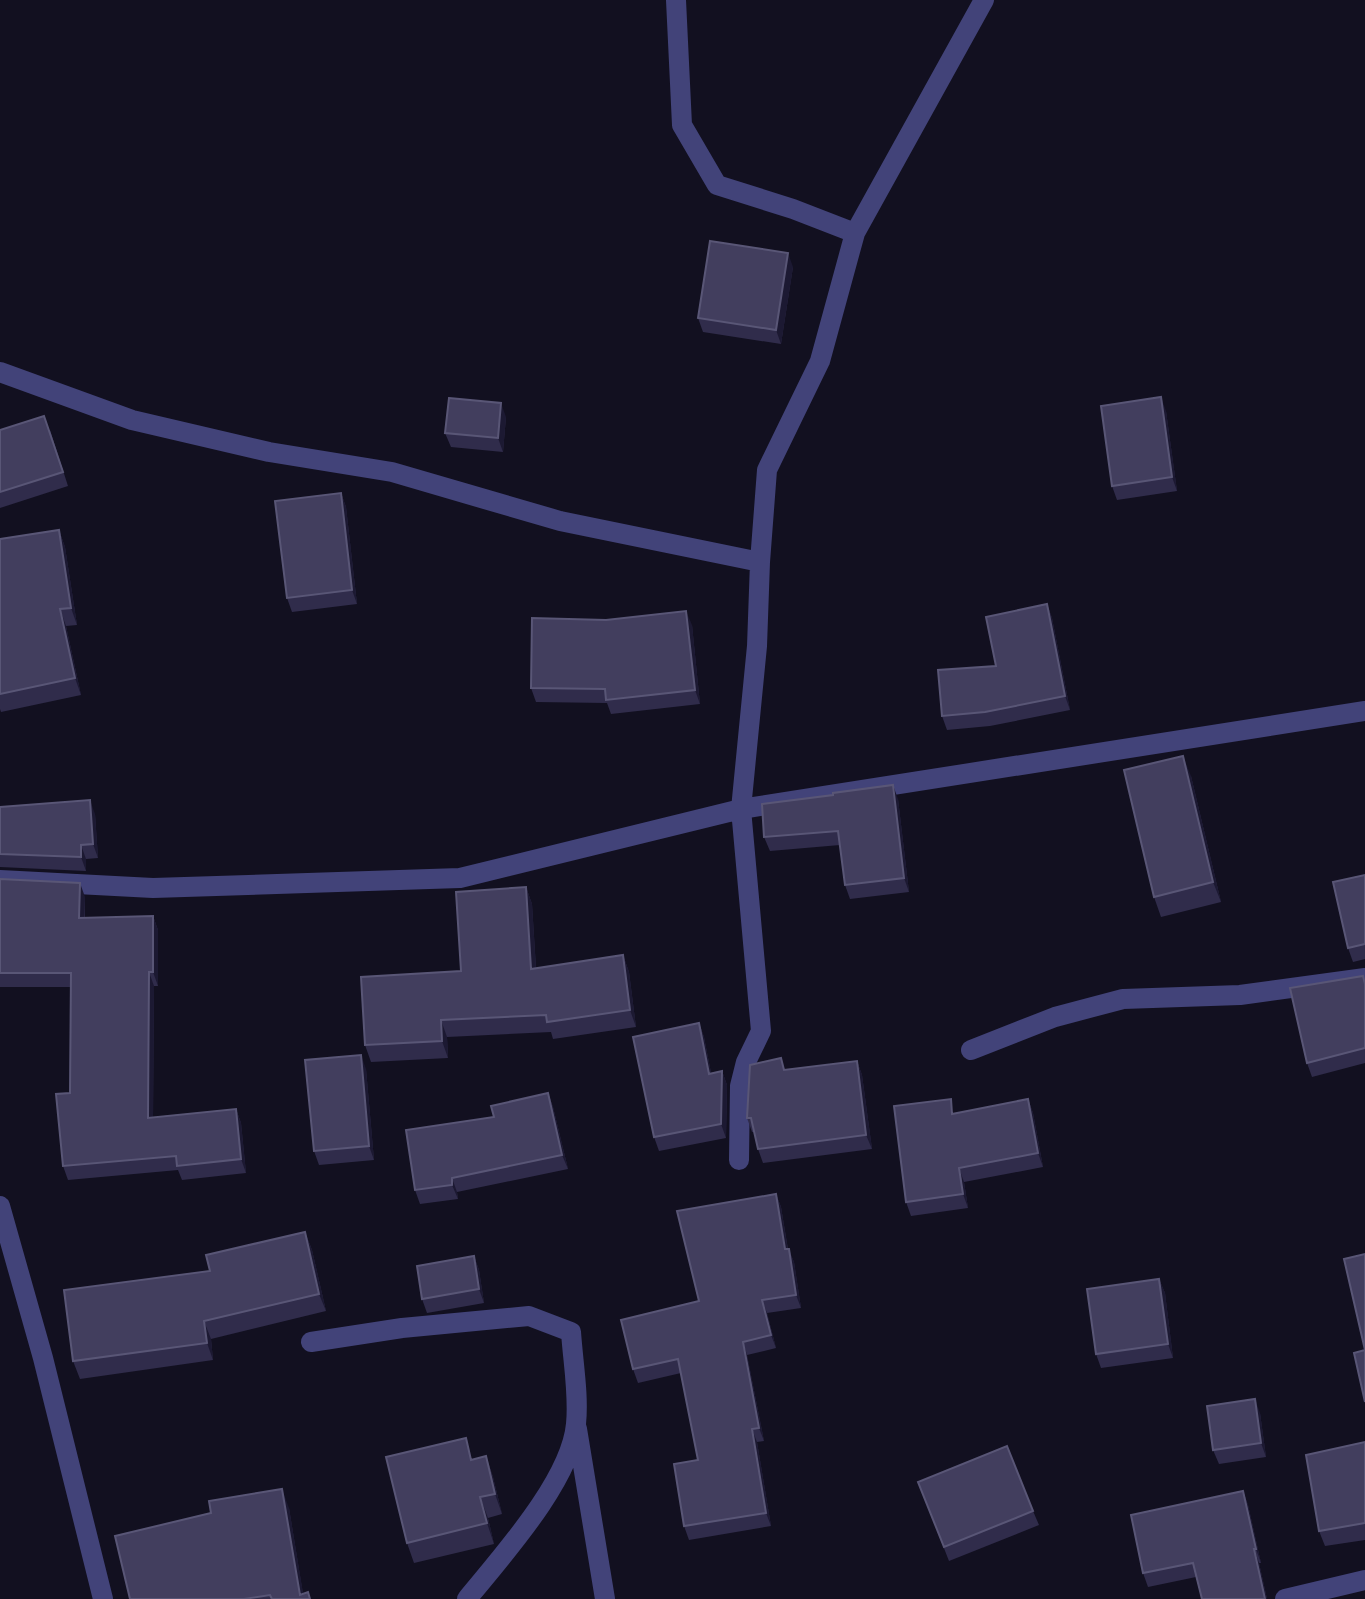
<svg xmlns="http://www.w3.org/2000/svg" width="1365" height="1599" viewBox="0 0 1365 1599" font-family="'Varela Round',sans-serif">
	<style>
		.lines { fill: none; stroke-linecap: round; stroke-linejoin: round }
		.minor { stroke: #424379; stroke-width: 20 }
		.wall { fill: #302c4b }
		.shaded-wall { fill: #1c1932 }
		.building { fill: #423e5e; stroke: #595676; stroke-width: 2 }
	</style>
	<rect width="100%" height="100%" fill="#121020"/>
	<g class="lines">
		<!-- minor -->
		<path class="minor" d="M676,0L682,125L717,185L793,209L855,233
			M0,372L132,420L269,452L392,472L560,521L760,562
			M0,880L153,888L460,878L741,809L1365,711
			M971,1050L1055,1017L1123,999L1240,995L1365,978
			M739,1160L740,1086L746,1062L761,1031L741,809L757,646L760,562L767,470L820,361L855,233L984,0
			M0,1206L43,1358L103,1599
			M311,1342L402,1328L529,1316L571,1332C573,1362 579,1395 576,1424C571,1480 502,1556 467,1599
			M577,1429L605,1599
			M1285,1599L1365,1580"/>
	</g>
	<!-- wall -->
	<path class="wall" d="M793,267L781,344L703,332L698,318Z
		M1166,411L1177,491L1117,500L1112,486Z
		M506,417L503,452L451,447L445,433Z
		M0,430H50L68,486L0,508Z
		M341,493L346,507L357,604L292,612L287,598Z
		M59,530L65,547L77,625L66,626L81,695L1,712L0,709V539Z
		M1047,604L1052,618L1070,710L990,726L947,730L942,716L996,666Z
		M692,625L700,704L611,714L607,703L536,702L531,688Z
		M1191,776L1221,902L1161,917L1154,897Z
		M833,795L898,799L909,892L850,899L845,885L840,845L770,851L764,837Z
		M0,807L95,814L98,858L86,859V871L0,867Z
		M1365,875V959L1353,962L1348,948Z
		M0,879L85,897V918L153,916L158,930V986H154L153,1117L236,1109L241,1123L246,1173L182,1180L178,1170L68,1180L63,1166L70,1093L71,987H0Z
		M526,887L532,904L536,968L623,955L629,972L636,1027L553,1039L551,1032L447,1037L448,1058L371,1062L365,1045L461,971Z
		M1365,982V1063L1312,1077L1307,1063Z
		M699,1023L704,1037L711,1073L722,1071L727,1085L726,1138L659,1151L654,1137Z
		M857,1061L862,1075L872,1149L763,1163L758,1149L754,1132H752L747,1118Z
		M366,1069L374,1160L319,1165L314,1151Z
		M548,1093L553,1107L568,1169L457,1192L458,1199L420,1204L415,1190L494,1117Z
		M1028,1099L1033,1113L1043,1167L964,1182L968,1208L911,1216L906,1202L956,1113Z
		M776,1194L781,1207L788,1249L794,1262L801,1308L767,1313L776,1348L747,1355L764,1441L757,1442L771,1526L689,1540L684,1526L698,1460L681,1373L638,1383L633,1369L699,1301Z
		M305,1232L312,1250L326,1311L211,1339L213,1360L80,1379L73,1361L210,1271Z
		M474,1256L479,1270L484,1303L427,1313L422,1299Z
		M1159,1279L1165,1293L1173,1358L1101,1368L1096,1354Z
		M1260,1413L1266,1457L1219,1464L1213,1450Z
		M1365,1442V1540L1325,1546L1319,1531Z
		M486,1456L493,1477L502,1514L488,1518L494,1544L414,1563L407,1543L474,1459Z
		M918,1482L1033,1511L1039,1525L949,1561Z
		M1243,1491L1248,1505L1261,1563H1259L1267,1599H1202L1196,1577L1148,1587L1143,1573Z
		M289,1508L303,1594L310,1599H130Z"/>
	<!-- shaded-wall -->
	<path class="shaded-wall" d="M788,253L793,267L781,344L776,330Z
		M1161,397L1166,411L1177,491L1172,477Z
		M501,403L506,417L503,452L498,438Z
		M341,493L346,507L357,604L352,590Z
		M59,530L65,547L77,625L71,608Z
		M1047,604L1052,618L1070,710L1065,696Z
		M60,609L66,626L81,695L75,678Z
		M686,611L692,625L700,704L695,690Z
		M1183,756L1191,776L1221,902L1213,882Z
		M893,785L898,799L909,892L904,878Z
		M90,800L95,814L98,858L93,844Z
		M81,845L86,859V871L81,857Z
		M80,883L85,897L84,932L79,918Z
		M526,887L532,904L537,986L531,969Z
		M153,916L158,930V986L153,972Z
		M623,955L629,972L636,1027L630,1010Z
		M149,972L154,986L153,1132L148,1118Z
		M441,1020L447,1037L448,1058L442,1041Z
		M699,1023L704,1037L714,1088L709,1074Z
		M361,1055L366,1069L374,1160L369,1146Z
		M857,1061L862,1075L872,1149L866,1135Z
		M722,1071L727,1085L726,1138L721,1124Z
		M548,1093L553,1107L568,1169L562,1155Z
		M1028,1099L1033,1113L1043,1167L1038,1153Z
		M236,1109L241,1123L246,1173L241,1159Z
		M959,1168L964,1182L968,1208L963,1194Z
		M452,1178L457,1192L458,1199L452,1185Z
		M776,1194L781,1207L790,1263L785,1249Z
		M305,1232L312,1250L326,1311L319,1294Z
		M789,1249L794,1262L801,1308L796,1295Z
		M474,1256L479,1270L484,1303L479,1289Z
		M1159,1279L1165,1293L1173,1358L1168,1344Z
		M762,1300L767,1313L776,1348L771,1335Z
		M204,1321L211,1339L213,1360L207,1343Z
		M743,1342L747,1355L764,1441L759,1428Z
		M1255,1399L1260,1413L1266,1457L1261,1443Z
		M752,1429L757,1442L771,1526L766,1513Z
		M486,1456L493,1477L502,1514L495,1494Z
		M282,1489L289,1508L304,1599L300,1595Z
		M1243,1491L1248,1505L1261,1563L1256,1549Z
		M480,1497L488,1518L494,1544L487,1523Z
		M1254,1549L1259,1563L1267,1599H1265Z"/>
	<!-- building -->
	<path class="building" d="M710,241L788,253L776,330L698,318Z
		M1161,397L1172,477L1112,486L1101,406Z
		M449,398L501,403L498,438L445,433Z
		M44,416L63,472L0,492V430Z
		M341,493L352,590L287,598L275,501Z
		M59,530L71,608L60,609L75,678L0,694V539Z
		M1047,604L1065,696L985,712L942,716L938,670L996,666L986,617Z
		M686,611L695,690L606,700L605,689L531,688L532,618L606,620Z
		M1183,756L1213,882L1154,897L1124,770Z
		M893,785L904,878L845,885L838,831L764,837L762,804L833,795V793Z
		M90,800L93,844L81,845V857L0,854V807Z
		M1365,875V944L1348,948L1333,882Z
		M0,879L80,883L79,918L153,916V972H149L148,1118L236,1109L241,1159L177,1166L176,1156L63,1166L56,1094L70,1093L71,973H0Z
		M526,887L531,969L623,955L630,1010L547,1022L546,1015L441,1020L442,1041L365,1045L361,977L461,971L456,892Z
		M1363,976L1365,984V1048L1307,1063L1290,988Z
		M699,1023L709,1074L722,1071L721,1124L654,1137L633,1037Z
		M361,1055L369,1146L314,1151L305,1060Z
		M781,1058L784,1070L857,1061L866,1135L758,1149L751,1118H747L750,1065Z
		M548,1093L562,1155L452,1178V1185L415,1190L406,1130L494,1117L491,1106Z
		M951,1099L952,1114L1028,1099L1038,1153L959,1168L963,1194L906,1202L894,1106Z
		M776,1194L785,1249H789L796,1295L762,1300L771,1335L743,1342L759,1428L752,1429L766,1513L684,1526L674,1464L698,1460L678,1359L633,1369L621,1320L699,1301L677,1211Z
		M305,1232L319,1294L204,1321L207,1343L73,1361L64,1290L210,1271L206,1255Z
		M1365,1254V1402L1354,1353L1365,1350L1344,1259Z
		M474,1256L479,1289L422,1299L417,1266Z
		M1159,1279L1168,1344L1096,1354L1087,1289Z
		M1255,1399L1261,1443L1213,1450L1207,1406Z
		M466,1438L471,1460L486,1456L495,1494L480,1497L487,1523L407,1543L386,1457Z
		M1365,1442V1523L1319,1531L1306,1455Z
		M1007,1446L1033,1511L944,1547L918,1482Z
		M282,1489L300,1595L308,1592L310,1599H272L270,1595L244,1599H130L115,1536L211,1513L209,1501Z
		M1243,1491L1256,1549H1254L1265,1599H1202L1193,1563L1143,1573L1131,1515Z"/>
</svg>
